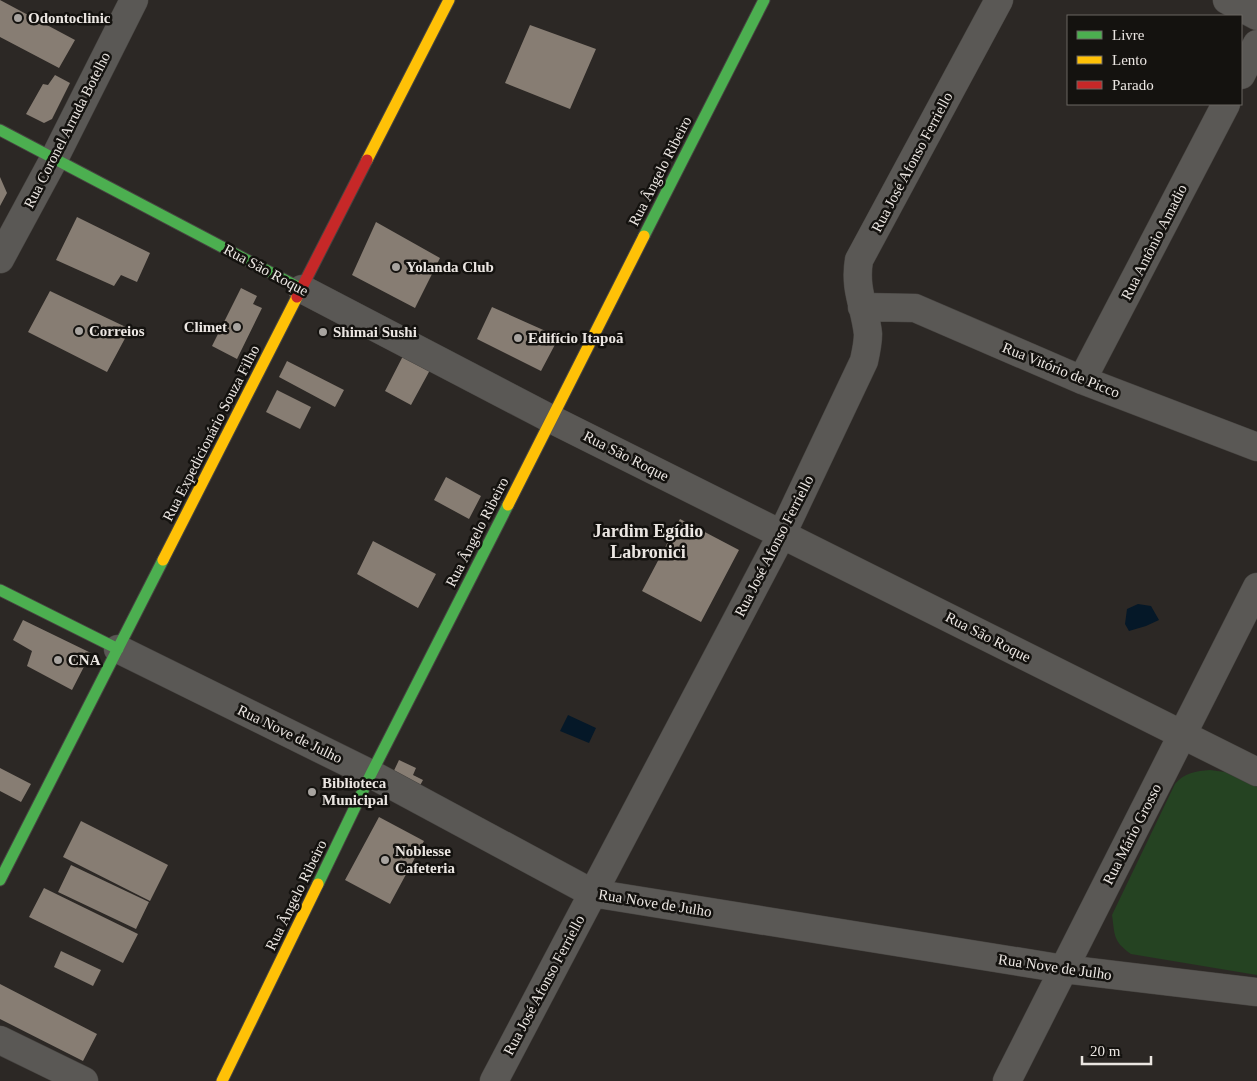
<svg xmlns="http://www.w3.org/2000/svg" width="1257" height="1081" viewBox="0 0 1257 1081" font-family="Georgia,serif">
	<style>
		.green { fill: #254322 }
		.water { fill: #051828 }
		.building { fill: #877d73 }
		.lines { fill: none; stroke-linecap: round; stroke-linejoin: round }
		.street-casing { stroke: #474441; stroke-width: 29 }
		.fast-casing { stroke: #474441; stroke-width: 13 }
		.slow-casing { stroke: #474441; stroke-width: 13 }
		.jam-casing { stroke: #474441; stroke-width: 13 }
		.street { stroke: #5a5855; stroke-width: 28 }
		.fast { stroke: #4caf50; stroke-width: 11 }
		.slow { stroke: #ffc107; stroke-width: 11 }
		.jam { stroke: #c62828; stroke-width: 11 }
		.poi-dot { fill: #a8a4a0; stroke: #14120f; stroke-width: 2 }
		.labels { text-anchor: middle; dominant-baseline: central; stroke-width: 5; stroke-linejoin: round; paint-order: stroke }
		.poi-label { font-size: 15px; font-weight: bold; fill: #ebe6e2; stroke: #14120f; text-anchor: start }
		.street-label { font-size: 15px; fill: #ebe6e2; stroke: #14120f }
		.quarter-label { font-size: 18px; font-weight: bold; fill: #ebe6e2; stroke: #14120f }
	</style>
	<rect width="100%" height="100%" fill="#2c2825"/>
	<!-- green -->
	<path class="green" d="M1210,770L1225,772L1257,787V975L1131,954C1113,941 1115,936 1112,915L1175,784C1184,773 1196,771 1210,770Z"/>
	<!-- water -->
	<path class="water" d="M1138,604L1151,606L1159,620L1146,626L1129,631L1125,624L1127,609Z
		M568,715L596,728L589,743L560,731Z"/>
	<!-- building -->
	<path class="building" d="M0,0L75,40L59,68L0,37Z
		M530,25L596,49L570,109L505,83Z
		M55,75L70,83L52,119L44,123L26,114L43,84L48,85Z
		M0,177L7,193L0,206Z
		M77,217L150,253L137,282L121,275L114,286L56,260Z
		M376,222L440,258L415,308L352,275Z
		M241,288L257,296L253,304L262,308L237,359L212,346Z
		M50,291L130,329L107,372L28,332Z
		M492,307L559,337L541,371L477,339Z
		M403,356L430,370L411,405L385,391Z
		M287,361L344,390L335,407L279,377Z
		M277,390L311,407L300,429L266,412Z
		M446,477L481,496L469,519L434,500Z
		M680,519L739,550L701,622L642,591Z
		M373,541L436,574L418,608L357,574Z
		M23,620L91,653L72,690L27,666L32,651L13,640Z
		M399,760L416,768L413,775L423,780L417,791L390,779Z
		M0,768L31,784L21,802L0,791Z
		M379,817L424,841L390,904L345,880Z
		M81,821L168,865L150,901L63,857Z
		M71,865L149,902L136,929L58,892Z
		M44,888L138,934L123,963L29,917Z
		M61,951L101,970L93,986L54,967Z
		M0,984L97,1034L83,1061L0,1019Z"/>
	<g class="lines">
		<!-- street casing -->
		<g class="street-casing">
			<path id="street" d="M1227,0L1257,16
				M1241,75L1257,44
				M0,259L54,159L134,0
				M302,289L551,419L1257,772
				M862,307L915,308L1082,380L1257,447
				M1082,380L1226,104
				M118,649L371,774L592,893L1064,969L1257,992
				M0,1040L84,1081
				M494,1081L782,534L864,361C866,352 868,343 868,334C865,306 854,290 859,260L999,0
				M1007,1081L1257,587"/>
		</g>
		<!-- fast casing -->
		<g class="fast-casing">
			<path id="fast" d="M0,130L302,289
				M644,236L764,0
				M0,590L118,649
				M0,880L163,560
				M318,884L371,774L508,505"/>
		</g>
		<!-- slow casing -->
		<g class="slow-casing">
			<path id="slow" d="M367,160L449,0
				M508,505L644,236
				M163,560L297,297
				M222,1081L318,884"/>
		</g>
		<!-- jam casing -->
		<g class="jam-casing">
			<path id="jam" d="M297,297L367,160"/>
		</g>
		<!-- street -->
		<use href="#street" class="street"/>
		<!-- fast -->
		<use href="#fast" class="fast"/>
		<!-- slow -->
		<use href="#slow" class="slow"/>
		<!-- jam -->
		<use href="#jam" class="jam"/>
	</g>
	<!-- markers -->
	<g class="poi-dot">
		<circle cx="18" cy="18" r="5"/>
		<circle cx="396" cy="267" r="5"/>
		<circle cx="237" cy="327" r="5"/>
		<circle cx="79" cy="331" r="5"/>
		<circle cx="323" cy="332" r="5"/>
		<circle cx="518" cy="338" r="5"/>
		<circle cx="58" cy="660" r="5"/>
		<circle cx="312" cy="792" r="5"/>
		<circle cx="385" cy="860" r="5"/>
	</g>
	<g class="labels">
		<!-- poi labels -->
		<g class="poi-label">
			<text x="28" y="18">Odontoclinic</text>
			<text x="406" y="267">Yolanda Club</text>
			<text x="227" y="327" text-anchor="end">Climet</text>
			<text x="89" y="331">Correios</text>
			<text x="333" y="332">Shimai Sushi</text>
			<text x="528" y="338">Edifício Itapoã</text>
			<text x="68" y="660">CNA</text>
			<text x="322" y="783">Biblioteca<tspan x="322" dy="17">Municipal</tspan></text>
			<text x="395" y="851">Noblesse<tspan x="395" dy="17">Cafeteria</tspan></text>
		</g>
		<!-- street labels -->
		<g class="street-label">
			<text transform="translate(67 130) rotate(-63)">Rua Coronel Arruda Botelho</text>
			<text transform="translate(912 162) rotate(-62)">Rua José Afonso Ferriello</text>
			<text transform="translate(660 171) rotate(-63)">Rua Ângelo Ribeiro</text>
			<text transform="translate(1154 242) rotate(-63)">Rua Antônio Amadio</text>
			<text transform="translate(266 270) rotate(28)">Rua São Roque</text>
			<text transform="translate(1061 370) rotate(22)">Rua Vitório de Picco</text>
			<text transform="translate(211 433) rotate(-63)">Rua Expedicionário Souza Filho</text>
			<text transform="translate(626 456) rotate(27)">Rua São Roque</text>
			<text transform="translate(477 532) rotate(-63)">Rua Ângelo Ribeiro</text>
			<text transform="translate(774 546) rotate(-63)">Rua José Afonso Ferriello</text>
			<text transform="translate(988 637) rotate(27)">Rua São Roque</text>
			<text transform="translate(290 734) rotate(26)">Rua Nove de Julho</text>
			<text transform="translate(1132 834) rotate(-63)">Rua Mário Grosso</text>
			<text transform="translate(296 895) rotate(-64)">Rua Ângelo Ribeiro</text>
			<text transform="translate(655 903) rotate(9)">Rua Nove de Julho</text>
			<text transform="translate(1055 967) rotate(8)">Rua Nove de Julho</text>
			<text transform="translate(544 985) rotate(-62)">Rua José Afonso Ferriello</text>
		</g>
		<!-- quarter labels -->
		<g class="quarter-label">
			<text x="648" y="531">Jardim Egídio<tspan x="648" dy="21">Labronici</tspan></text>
		</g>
	</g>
	<!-- legend -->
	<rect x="1067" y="15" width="175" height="90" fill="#14120f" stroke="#6a6763"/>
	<rect x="1077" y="31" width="25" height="8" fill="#4caf50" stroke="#6a6763"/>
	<text x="1112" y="40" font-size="15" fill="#ebe6e2">Livre</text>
	<rect x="1077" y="56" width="25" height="8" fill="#ffc107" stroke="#6a6763"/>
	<text x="1112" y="65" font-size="15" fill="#ebe6e2">Lento</text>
	<rect x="1077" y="81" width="25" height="8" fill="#c62828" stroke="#6a6763"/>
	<text x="1112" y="90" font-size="15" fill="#ebe6e2">Parado</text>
	<!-- scale -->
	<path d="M1082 1056v8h69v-8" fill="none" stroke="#ebe6e2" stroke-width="2.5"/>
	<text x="1090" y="1056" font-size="15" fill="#ebe6e2" stroke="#14120f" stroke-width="4" paint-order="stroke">20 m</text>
</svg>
